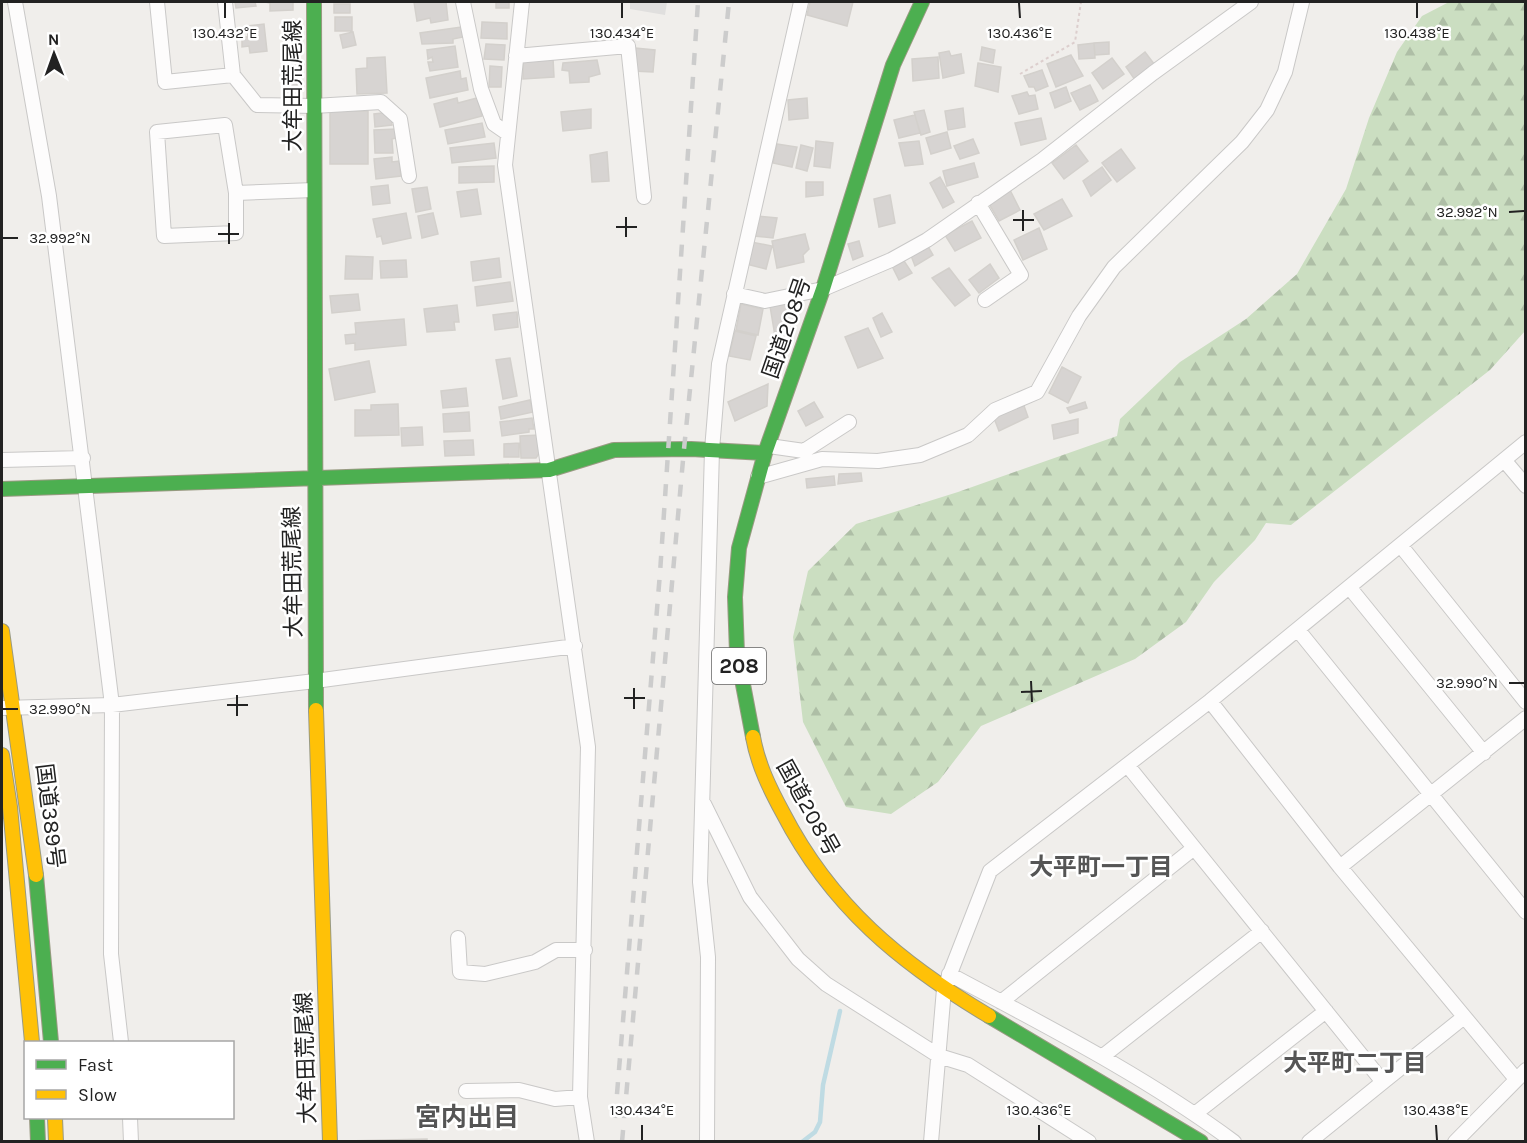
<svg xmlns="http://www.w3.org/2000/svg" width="1527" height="1143" viewBox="0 0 1527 1143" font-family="Karla,'Noto Sans JP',sans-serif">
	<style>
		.forest { fill: url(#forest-firs) }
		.parking { fill: #e0dfde }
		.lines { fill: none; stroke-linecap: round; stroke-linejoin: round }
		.stream { stroke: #bfdbe3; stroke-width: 4.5 }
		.building { fill: #d7d4d2; stroke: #d3d0cc; stroke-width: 1.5 }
		.street-casing { stroke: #c9c8c7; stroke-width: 16 }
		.fast-casing { stroke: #999a82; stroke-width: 16 }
		.slow-casing { stroke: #999a82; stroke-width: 16 }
		.path { stroke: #dccecd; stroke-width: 2; stroke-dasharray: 3 3; stroke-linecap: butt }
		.street { stroke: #fdfcfc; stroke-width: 14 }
		.fast { stroke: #4caf50; stroke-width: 14 }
		.slow { stroke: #ffc107; stroke-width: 14 }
		.rail { stroke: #ccc; stroke-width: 4.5; stroke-dasharray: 12 12; stroke-linecap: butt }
		.ticks { fill: none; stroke: #222; stroke-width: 2 }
		.labels { text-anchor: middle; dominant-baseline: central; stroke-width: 5; stroke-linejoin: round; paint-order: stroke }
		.shield { fill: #fff; stroke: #646464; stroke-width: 1.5 }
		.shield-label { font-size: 21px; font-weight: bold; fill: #222 }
		.street-label { font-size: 22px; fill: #222; stroke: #fff }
		.neighbourhood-label { font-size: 24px; font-weight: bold; fill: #555; stroke: #fff }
		.quarter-label { font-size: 26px; font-weight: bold; fill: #555; stroke: #fff }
		.ticks-label { font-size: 15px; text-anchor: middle; fill: #222; stroke: #fff; stroke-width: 5; stroke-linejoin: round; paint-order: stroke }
	</style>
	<defs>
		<pattern id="forest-firs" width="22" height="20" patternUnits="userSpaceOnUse" patternTransform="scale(1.5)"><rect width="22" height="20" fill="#cbdec1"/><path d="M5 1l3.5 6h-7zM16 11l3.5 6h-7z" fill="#aebea6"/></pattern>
	</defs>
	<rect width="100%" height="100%" fill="#f0eeeb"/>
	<!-- forest -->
	<path class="forest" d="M1449,2H1525V331L1490,370L1291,525L1266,523L1255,540L1214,582L1186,622L1135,659L981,726L938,782L891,814L846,807L803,722L793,637L808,571L856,524L958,492L1117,436L1120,419L1180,362L1246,319L1297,274L1346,189L1369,118L1397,52L1422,16Z"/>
	<!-- parking -->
	<path class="parking" d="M630,2H667L665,15L630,9Z"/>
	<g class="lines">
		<!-- stream -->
		<path class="stream" d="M802,1142L815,1132L820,1122L823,1085L840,1011"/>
	</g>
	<!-- building -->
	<path class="building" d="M235,2H255L256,6L236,8Z
		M265,2H293V10L270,11V3Z
		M414,2H446L448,20L431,23L430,18L417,21Z
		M496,2H509V8H496Z
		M810,2H853L847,26L807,15Z
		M334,4H350V13H334Z
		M335,17H352V31H335Z
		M482,22L507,23V39L481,38Z
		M264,24L267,51L250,53L249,46L242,47V37H248L247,26Z
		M461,27L463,37L453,39V43L422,44L420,33Z
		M353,32L356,45L343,48L340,35Z
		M1109,42V54L1095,55L1094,43Z
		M1094,43L1095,58L1079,59L1078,45Z
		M486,44L505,45L504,60L484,59Z
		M455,46L458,67L430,71L428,62H433L432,57L428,59L427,50Z
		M982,47L995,50L993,63L980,60Z
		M635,48L655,50L653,72L632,71Z
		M949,51L951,56L961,54L964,73L943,78L939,53Z
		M1145,52L1155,65L1135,80L1126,67Z
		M1071,55L1083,76L1056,87L1047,64Z
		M385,57L387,93L357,94L356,69L367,68V58Z
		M938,57L939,78L913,81L912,59Z
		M553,58L554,77L523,79V60Z
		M1112,58L1124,74L1103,89L1092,73Z
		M597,60L600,74L589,77V82L570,83L569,71L562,70L563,63Z
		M978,63L1001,67L998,92L975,86Z
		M490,66L502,67L501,87H489Z
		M1042,70L1048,86L1036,91L1034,87H1029L1024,76Z
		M460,71L461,79L466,78L468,90L430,98L426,78Z
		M284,80H297V91L284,92Z
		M1090,85L1098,101L1080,110L1071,93Z
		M1066,87L1071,101L1055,108L1050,93Z
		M1027,92L1029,96L1035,95L1038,109L1019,114L1012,96Z
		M457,98L458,103L477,98L482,116L440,127L434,104Z
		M807,98L808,118L789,120L788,100Z
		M963,108L965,127L948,130L945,111Z
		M591,109V128L563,131L561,112Z
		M924,110L930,132L921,135L914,112Z
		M330,111H368V164H330Z
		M391,112L392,125L375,127L374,114Z
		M915,115L920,133L899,138L894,120Z
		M1041,118L1046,139L1021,145L1015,123Z
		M482,123L485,137L448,144L445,130Z
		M396,129V138L392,139L393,153H375L374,130Z
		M947,132L951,148L931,154L926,138Z
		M973,139L979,153L960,159L954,146Z
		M816,141L833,143L830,168L814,166Z
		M919,141L923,164L905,166L899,143Z
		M494,143L496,158L452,163L450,148Z
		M777,144L797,147L792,167L773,163Z
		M801,145L813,148L807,171L796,168Z
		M1076,145L1088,161L1064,179L1052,163Z
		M1121,149L1135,168L1117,182L1102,163Z
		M607,152L609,181L592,182L590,155Z
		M392,157V162L399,161L401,176L376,179L374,159Z
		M974,163L978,177L947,186L943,171Z
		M494,166V182L459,183V167Z
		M1102,167L1111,180L1091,196L1083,181Z
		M940,177L954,202L943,208L930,183Z
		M806,182H823V195L806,197Z
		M388,185L390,203L373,205L371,187Z
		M427,187L431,209L416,212L412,189Z
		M477,189L481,214L461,217L457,192Z
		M1010,190L1020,210L999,221L989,204Z
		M890,195L895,223L879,227L874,199Z
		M1062,199L1072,216L1044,230L1034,214Z
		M406,213L411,238L383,244L381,236L377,237L373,219Z
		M433,213L438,234L422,238L418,216Z
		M758,216L777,218L773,238L754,236Z
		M972,221L981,238L955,251L945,235Z
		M1039,228L1047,249L1023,260L1014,240Z
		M805,234L809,249L803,255L804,262L777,268L772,241Z
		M859,241L863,256L853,260L848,244Z
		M751,242L772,246L766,269L746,264Z
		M926,243L933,255L915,266L910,253Z
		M346,256L373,257L372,279H345Z
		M499,258L501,277L473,281L471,262Z
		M902,258L912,273L899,280L891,264Z
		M406,260L407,277L381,278L380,261Z
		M990,264L999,278L979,293L969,280Z
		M949,268L970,295L955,306L932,278Z
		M510,282L513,301L477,306L475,287Z
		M358,294L360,310L332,313L330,296Z
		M789,302L784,333L775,336L770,306Z
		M741,304L763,309L758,335L736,330Z
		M457,305L459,322H454L455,330L427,332L424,309Z
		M517,312L518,327L495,330L493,315Z
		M882,313L892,332L881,337L873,318Z
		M404,319L406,345L355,350V343L346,344L345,335L356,334L355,323Z
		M868,328L883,358L858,368L845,337Z
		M735,331L756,336L750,360L729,356Z
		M510,358L517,396L503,399L496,360Z
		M369,361L375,392L335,400L329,369Z
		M1062,367L1081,377L1068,403L1049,393Z
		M768,384L767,406L735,421L728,402Z
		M466,388L468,406L443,408L441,391Z
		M530,400L533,412L501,419L499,407Z
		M814,402L823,417L806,426L798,411Z
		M1085,402L1087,408L1070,413L1067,408Z
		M1023,403L1028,417L999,431L994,418Z
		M398,404L399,435L355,436V410H371V405Z
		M469,412L470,431L444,432L443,414Z
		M532,418L534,429H529V432L502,436L500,422Z
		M1078,419V433L1054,439L1052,425Z
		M422,427L423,445L402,446L401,428Z
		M539,435L540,452L536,458H521L520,436Z
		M473,440L474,455L445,456L444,441Z
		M519,443V457H504V444Z
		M861,473L862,481L838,484L839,474Z
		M834,476L835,485L807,488L806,479Z
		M427,1139V1142H346V1141Z"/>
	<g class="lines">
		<!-- street casing -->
		<g class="street-casing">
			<path id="street" d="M15,2L49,196L112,705L111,954L121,1042
				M157,2L165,82L233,75
				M225,2L233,75L257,105L314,106L381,102L400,119L409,176
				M463,2L481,89L494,124L507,133
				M522,2L505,165L588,747L580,1097L587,1142
				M516,56L628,46L644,197
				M236,193L225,125L157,132L164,236L236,233V193L314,190
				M978,203L1021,275L985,300
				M734,294L765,301L823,289L891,260L927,240L1042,160L1153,73L1251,2
				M769,446L804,451L849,422
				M2,460L83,458
				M1504,460L1526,486
				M758,477L822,459L878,461L920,455L968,435L995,410L1037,392L1079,316L1114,267L1242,142L1267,110L1285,72L1302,2
				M1401,546L1526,702
				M1350,588L1484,753
				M1298,630L1526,912
				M1210,701L1340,867L1516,1079
				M2,708L112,705L315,681L575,646
				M1128,766L1383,1082L1309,1142
				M704,804L750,897L798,959L826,984L939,1056L968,1065L1089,1142
				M1340,867L1526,718
				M458,938L460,972L485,974L535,962L556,950H585
				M949,974C1046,1026 1145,1076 1234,1142
				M1001,1002L1194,848
				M1103,1056L1262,931
				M1383,1082L1464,1017
				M466,1091L519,1090L555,1099L580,1097
				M1196,1113L1326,1011
				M130,1118L131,1142
				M707,1142L708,957L700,882L712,450L719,364L801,2
				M931,1142L944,989L990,871L1210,701L1526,442
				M1455,1142L1526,1070"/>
		</g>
		<!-- fast casing -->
		<g class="fast-casing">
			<path id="fast" d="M314,2L316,710
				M2,489L549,470L614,450L691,449L765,453
				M753,737L737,653L735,597L739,548L765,453L823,289L893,65L922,2
				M36,875L51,1042
				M989,1016L1201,1142
				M37,1118L38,1142"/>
		</g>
		<!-- slow casing -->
		<g class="slow-casing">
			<path id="slow" d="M2,631L36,875
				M316,710L330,1142
				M753,737C758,765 770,789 783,813C831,906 900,963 989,1016
				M2,755L10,807L32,1042
				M55,1118L56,1142"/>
		</g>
		<!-- path -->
		<path class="path" d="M1020,74L1075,42L1081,2"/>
		<!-- street -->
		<use href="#street" class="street"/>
		<!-- fast -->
		<use href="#fast" class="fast"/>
		<!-- slow -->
		<use href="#slow" class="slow"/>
		<!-- rail -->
		<path class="rail" d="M615,1118L660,573L698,2
			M622,1142L684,449L729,2"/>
	</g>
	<!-- ticks -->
	<path class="ticks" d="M225,3V18M622,3V18M1019,3L1020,18M1417,3V18M1023,210V231M1509,212L1524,211M626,217V237M1013,220H1034M229,223V244M616,227H637M218,234H239M3,238H18M1031,681L1032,702M1509,683H1524M634,688V709M1021,692L1042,691M237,695V716M624,698H645M227,705H248M3,709H18M642,1125V1140M1039,1125V1140M1436,1125L1437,1140"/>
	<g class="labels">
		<!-- shield labels -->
		<rect class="shield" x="712" y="648" width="54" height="36" rx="4.5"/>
		<g class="shield-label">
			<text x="739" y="666">208</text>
		</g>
		<!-- street labels -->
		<g class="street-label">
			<text transform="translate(293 86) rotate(-90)">大牟田荒尾線</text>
			<text transform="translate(787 328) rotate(-71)">国道208号</text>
			<text transform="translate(293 572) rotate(-91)">大牟田荒尾線</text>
			<text transform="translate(808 808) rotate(61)">国道208号</text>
			<text transform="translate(50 816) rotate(83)">国道389号</text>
			<text transform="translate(306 1058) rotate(-92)">大牟田荒尾線</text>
		</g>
		<!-- neighbourhood labels -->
		<g class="neighbourhood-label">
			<text x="1101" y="867">大平町一丁目</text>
			<text x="1355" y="1063">大平町二丁目</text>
		</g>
		<!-- quarter labels -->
		<g class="quarter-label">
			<text x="467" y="1117">宮内出目</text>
		</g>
	</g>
	<g class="ticks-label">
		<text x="225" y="38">130.432°E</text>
		<text x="622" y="38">130.434°E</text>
		<text x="1020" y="38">130.436°E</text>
		<text x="1417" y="38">130.438°E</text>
		<text x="1467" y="217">32.992°N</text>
		<text x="60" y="243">32.992°N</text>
		<text x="1467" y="688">32.990°N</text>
		<text x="60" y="714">32.990°N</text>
		<text x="642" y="1115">130.434°E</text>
		<text x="1039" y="1115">130.436°E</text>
		<text x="1436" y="1115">130.438°E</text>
	</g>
	<!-- border -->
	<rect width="1527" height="1143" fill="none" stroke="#222222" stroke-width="6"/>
	<!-- legend -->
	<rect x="24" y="1041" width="210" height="78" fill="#ffffff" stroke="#a7a7a7" stroke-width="1.5"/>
	<rect x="36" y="1060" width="30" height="9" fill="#4caf50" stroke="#a7a7a7" stroke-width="1.5"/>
	<text x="78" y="1071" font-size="18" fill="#222222">Fast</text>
	<rect x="36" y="1090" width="30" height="9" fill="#ffc107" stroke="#a7a7a7" stroke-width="1.5"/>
	<text x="78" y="1101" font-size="18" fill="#222222">Slow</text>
	<!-- north arrow -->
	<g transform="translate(54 54) rotate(359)" stroke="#ffffff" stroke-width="4.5" paint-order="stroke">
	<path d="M0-4.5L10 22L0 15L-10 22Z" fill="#222222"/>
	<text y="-9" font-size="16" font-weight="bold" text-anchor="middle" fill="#222222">N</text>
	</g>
</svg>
